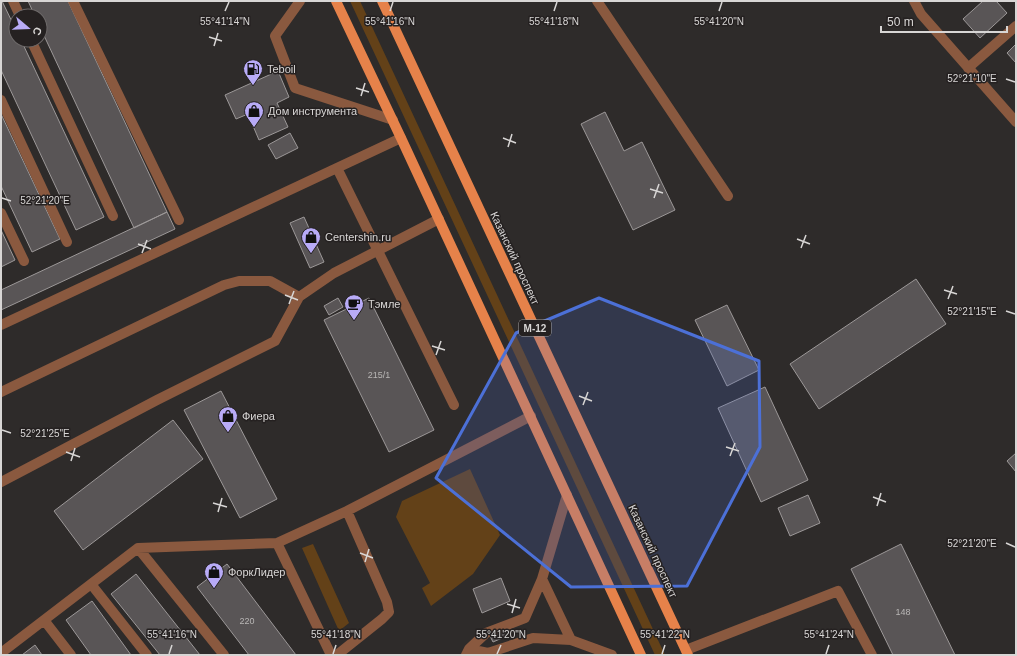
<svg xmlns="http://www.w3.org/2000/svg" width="1017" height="656" viewBox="0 0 1017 656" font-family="Helvetica,sans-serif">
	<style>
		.green { fill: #634118 }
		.building { fill: #595556; stroke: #9c9898 }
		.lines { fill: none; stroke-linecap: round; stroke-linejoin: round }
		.minor { stroke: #8a593f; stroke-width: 10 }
		.major { stroke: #e6824a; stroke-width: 10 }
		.marked { fill: #4c70d7; fill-opacity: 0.2; stroke: #4c70d7; stroke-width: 3; stroke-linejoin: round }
		.ticks { fill: none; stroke: #d8d6d5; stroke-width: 1.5 }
		.labels { text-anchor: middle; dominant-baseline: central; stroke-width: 3; stroke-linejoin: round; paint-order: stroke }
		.number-label { font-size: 9px; fill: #b8b6b5 }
		.shield { fill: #252121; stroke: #a2a09f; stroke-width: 1 }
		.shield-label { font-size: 10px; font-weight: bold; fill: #d8d6d5 }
		.poi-label { font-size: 11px; fill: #d8d6d5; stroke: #252121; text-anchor: start }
		.street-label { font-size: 11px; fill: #d8d6d5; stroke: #252121 }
		.ticks-label { font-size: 10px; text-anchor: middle; fill: #d8d6d5; stroke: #252121; stroke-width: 3; stroke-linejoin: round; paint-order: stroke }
	</style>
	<rect width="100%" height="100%" fill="#2e2b2a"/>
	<!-- green -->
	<path class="green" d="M350,1H360L665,655H655Z
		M470,469L500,535L473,574L431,606L422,588L430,583L396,517L402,501Z
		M313,544L349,623L339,631L302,548Z"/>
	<!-- building -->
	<path class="building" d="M1,1H2L16,30V40H21L104,217L76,230L1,70Z
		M28,1H68L167,212L134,228L40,27V16H35Z
		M983,1H996L1007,13L980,38L963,19Z
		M1016,44V63L1007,53Z
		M278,71L289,97L277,103L288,127L259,140L248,114L236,119L225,95Z
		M605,112L624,151L642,142L675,210L633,230L581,124Z
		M1,114L60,239L32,252L1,186Z
		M290,133L298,148L276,159L268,145Z
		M167,212L175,229L1,310V290Z
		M304,217L324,262L310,268L290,223Z
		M1,230L15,260L1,267Z
		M916,279L946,324L819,409L790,364Z
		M338,298L343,307L329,315L324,306Z
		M369,298L434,430L389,452L324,320Z
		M727,305L759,370L727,386L695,320Z
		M765,387L808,480L761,502L718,408Z
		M221,391L277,499L240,518L184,410Z
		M173,420L203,459L83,550L54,511Z
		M1016,453V472L1007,461Z
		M808,495L820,523L790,536L778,508Z
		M901,544L955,655H893L851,569Z
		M227,564L296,655H249L197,587Z
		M136,574L200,655H160L111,594Z
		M501,578L510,601L482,613L473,589Z
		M92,601L131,655H91L66,620Z
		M507,629L509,635L493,642L490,636Z
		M35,645L42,655H22Z"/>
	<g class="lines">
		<!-- minor -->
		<path class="minor" d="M13,1L20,16
			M73,1L179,220
			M300,1L275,36L295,88L393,120
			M597,1L728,196
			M914,1L921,14L1016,122
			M31,40L113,216
			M968,68L1016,26
			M1,100L67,242
			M337,168L454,405
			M1,213L24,261
			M1,325L401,138
			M1,392L224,285L239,281H270L299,297
			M1,482L157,400L275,341L299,297L334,273L439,219
			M567,495L542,579L571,640L612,655
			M277,543L331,655
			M138,548L224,655
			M91,584L147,655
			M44,620L71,655
			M686,650L838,591L872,655
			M1,653L138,548L277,543L347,511L531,416
			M471,653L469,649L488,653L533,638L571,640
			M337,655L382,619L389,612L387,602L347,511
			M466,655L469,649L486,633L525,618L542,579"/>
		<!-- major -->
		<path class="major" d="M336,1L401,138L641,655
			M382,1L688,655"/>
	</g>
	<!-- marked area -->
	<path class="marked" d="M599,298L759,361L760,447L687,586L571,587L436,478L516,333Z"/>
	<!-- ticks -->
	<path class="ticks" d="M225,11L229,2M390,11L393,2M554,11L557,2M719,11L722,2M209,37L222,41M214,46L218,33M1006,79L1015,82M356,88L369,92M361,96L365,83M503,138L516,143M508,147L512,134M650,189L663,193M2,198L11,201M654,198L659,184M797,239L810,244M138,244L151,249M801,248L806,235M142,253L147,240M944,290L957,294M285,295L298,300M948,299L953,286M289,304L294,291M1006,311L1015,314M432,346L445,350M436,355L441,341M579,396L592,401M583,405L588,392M2,430L11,433M726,447L739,451M66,452L80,457M730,456L735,443M71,461L75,448M873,497L886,502M213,503L227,507M877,506L881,493M218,512L222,498M1006,543L1015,547M360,553L373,558M365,562L369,549M507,604L520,608M512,613L516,599M169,654L172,645M333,654L336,645M497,654L501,645M662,654L665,645M826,654L829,645"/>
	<!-- icons -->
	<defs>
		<g id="fuel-pin" transform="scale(1)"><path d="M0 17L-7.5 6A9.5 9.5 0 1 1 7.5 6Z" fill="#b8abf7" stroke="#252121"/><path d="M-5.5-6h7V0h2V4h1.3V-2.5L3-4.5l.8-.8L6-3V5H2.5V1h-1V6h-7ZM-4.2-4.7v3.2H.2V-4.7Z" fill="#111"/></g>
		<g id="shop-pin" transform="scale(1)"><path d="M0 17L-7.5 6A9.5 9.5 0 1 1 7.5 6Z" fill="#b8abf7" stroke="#252121"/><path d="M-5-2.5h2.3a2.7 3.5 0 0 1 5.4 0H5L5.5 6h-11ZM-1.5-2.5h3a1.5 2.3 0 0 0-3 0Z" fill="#111"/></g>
		<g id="cafe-pin" transform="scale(1)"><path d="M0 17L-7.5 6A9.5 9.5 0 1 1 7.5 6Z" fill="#b8abf7" stroke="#252121"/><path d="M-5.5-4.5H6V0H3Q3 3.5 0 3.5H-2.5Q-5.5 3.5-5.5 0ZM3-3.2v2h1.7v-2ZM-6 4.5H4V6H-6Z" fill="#111"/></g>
	</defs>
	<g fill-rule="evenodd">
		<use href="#fuel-pin" x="253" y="69"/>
		<use href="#shop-pin" x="254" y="111"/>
		<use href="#shop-pin" x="311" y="237"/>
		<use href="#cafe-pin" x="354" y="304"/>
		<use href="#shop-pin" x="228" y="416"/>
		<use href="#shop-pin" x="214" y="572"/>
	</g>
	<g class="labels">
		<!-- number labels -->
		<g class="number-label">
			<text x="379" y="375">215/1</text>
			<text x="903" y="612">148</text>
			<text x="247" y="621">220</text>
		</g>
		<!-- shield labels -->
		<rect class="shield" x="519" y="320" width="32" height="16" rx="3"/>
		<g class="shield-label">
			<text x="535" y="328">М-12</text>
		</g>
		<!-- poi labels -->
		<g class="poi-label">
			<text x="267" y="69">Teboil</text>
			<text x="268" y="111">Дом инструмента</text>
			<text x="325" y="237">Centershin.ru</text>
			<text x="368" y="304">Тэмле</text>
			<text x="242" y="416">Фиера</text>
			<text x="228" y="572">ФоркЛидер</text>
		</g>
		<!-- street labels -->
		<g class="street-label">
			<text transform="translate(515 258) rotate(65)">Казанский проспект</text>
			<text transform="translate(653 551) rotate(65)">Казанский проспект</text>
		</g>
	</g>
	<g class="ticks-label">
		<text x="225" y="25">55°41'14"N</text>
		<text x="554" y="25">55°41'18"N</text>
		<text x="390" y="25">55°41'16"N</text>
		<text x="719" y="25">55°41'20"N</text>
		<text x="972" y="82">52°21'10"E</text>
		<text x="45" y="204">52°21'20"E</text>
		<text x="972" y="315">52°21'15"E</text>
		<text x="45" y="437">52°21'25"E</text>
		<text x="972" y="547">52°21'20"E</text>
		<text x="172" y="638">55°41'16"N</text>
		<text x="336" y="638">55°41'18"N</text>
		<text x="501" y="638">55°41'20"N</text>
		<text x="665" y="638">55°41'22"N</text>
		<text x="829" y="638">55°41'24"N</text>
	</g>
	<!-- border -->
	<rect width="1017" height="656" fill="none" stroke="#d8d6d5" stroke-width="4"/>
	<!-- north arrow -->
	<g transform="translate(28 28) rotate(109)"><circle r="19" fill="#252121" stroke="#6d6969"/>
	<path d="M0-3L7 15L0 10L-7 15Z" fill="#b8abf7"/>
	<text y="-6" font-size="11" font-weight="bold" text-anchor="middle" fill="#d8d6d5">С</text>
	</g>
	<!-- scale -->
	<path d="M881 26v6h126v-6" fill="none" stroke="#d8d6d5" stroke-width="2"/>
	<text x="887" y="26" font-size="12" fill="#d8d6d5" stroke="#252121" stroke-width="3" paint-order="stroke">50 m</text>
</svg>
